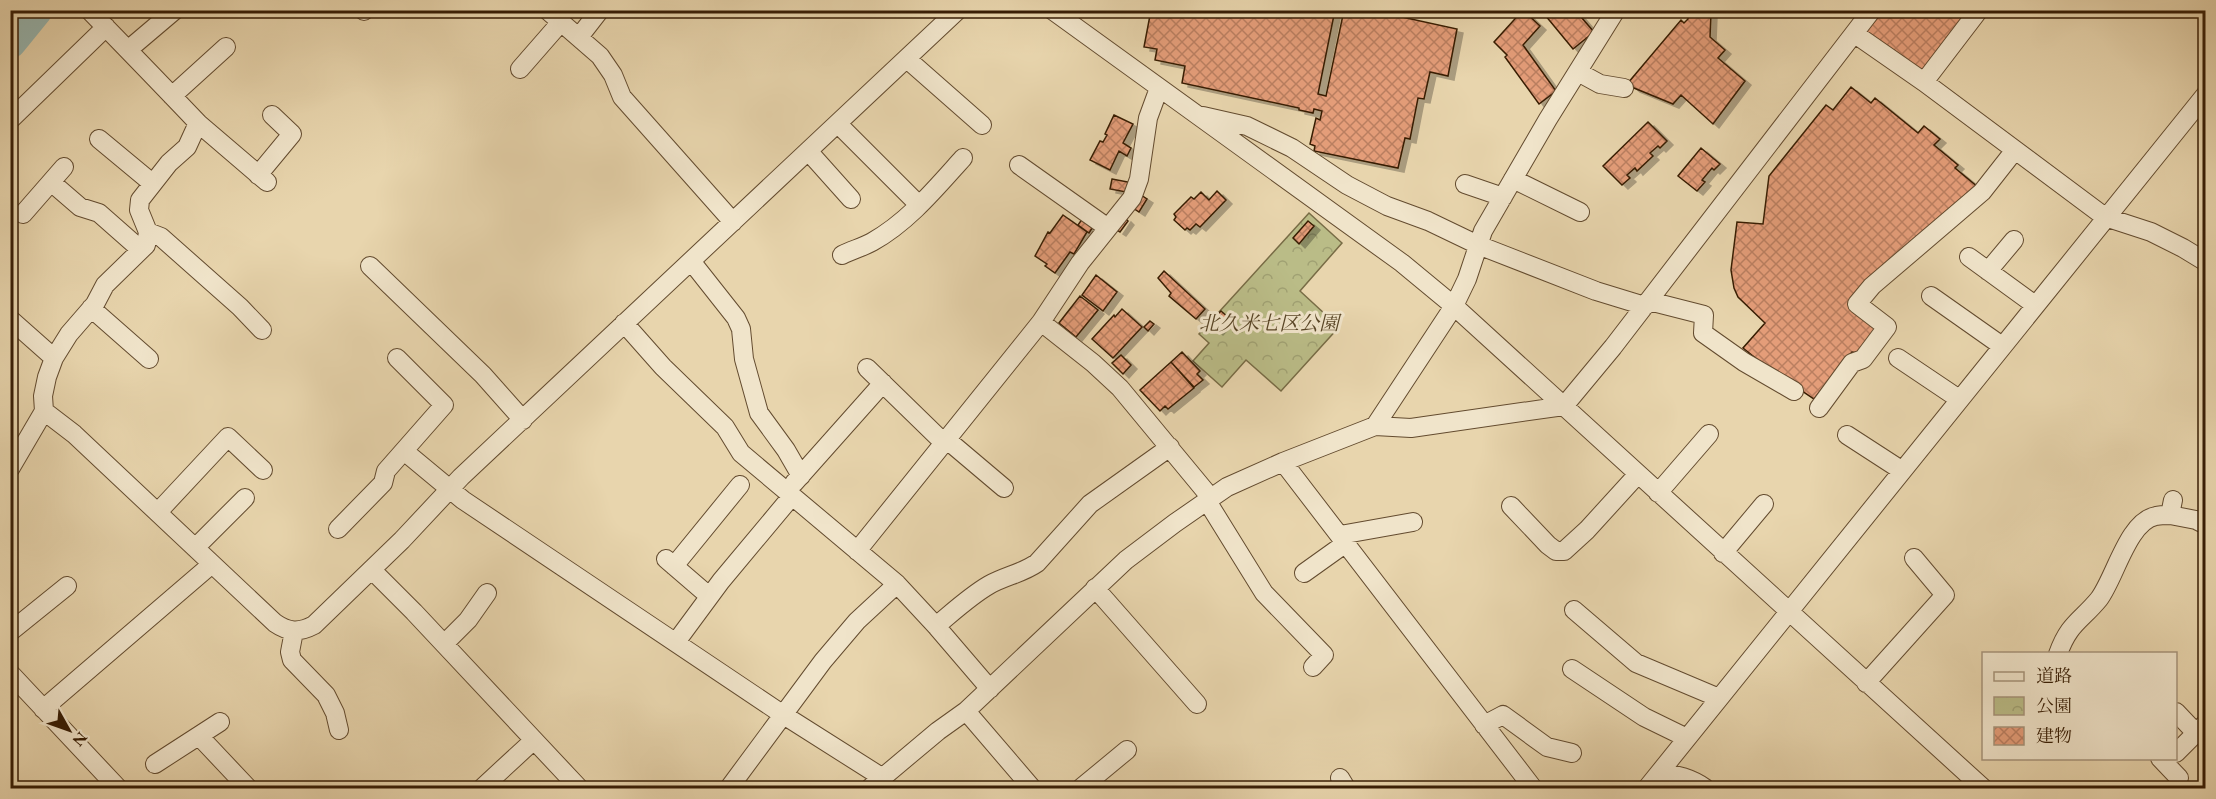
<svg xmlns="http://www.w3.org/2000/svg" width="2216" height="799" viewBox="0 0 2216 799" font-family="'EB Garamond','Noto Serif JP',serif">
	<style>
		.park { fill: url(#park-crowns); stroke: #786c46; stroke-width: 1.5 }
		.lines { fill: none; stroke-linecap: round; stroke-linejoin: round }
		.river { stroke: #98b7b1; stroke-width: 33 }
		.building { fill: url(#building-cross-hatch); stroke: #371d05; stroke-width: 1.5; filter: url(#shadow) }
		.minor-casing { stroke: #634b2f; stroke-width: 20 }
		.minor { stroke: #f0e4ca; stroke-width: 18 }
		.rail-casing { stroke: #371d05; stroke-width: 7 }
		.rail { stroke: #f0e4ca; stroke-width: 4.5; stroke-dasharray: 14; stroke-linecap: butt }
		.labels { text-anchor: middle; dominant-baseline: central; stroke-width: 6; stroke-linejoin: round; paint-order: stroke }
		.park-label { font-size: 20px; font-style: italic; fill: #584526; stroke: #f0e4ca }
	</style>
	<defs>
		<pattern id="park-crowns" width="20" height="18" patternUnits="userSpaceOnUse" patternTransform="scale(1.5)"><rect width="20" height="18" fill="#babc87"/><path d="M2 6a3 3 0 1 1 6 0M12 15a3 3 0 1 1 6 0" fill="none" stroke="#a0a173"/></pattern>
		<pattern id="building-cross-hatch" width="8" height="8" patternUnits="userSpaceOnUse" patternTransform="scale(1.5)"><rect width="8" height="8" fill="#e49d79"/><path d="M0 0l8 8M0 8l8-8" fill="none" stroke="#ba7f61"/></pattern>
		<filter id="shadow"><feDropShadow dx="6" dy="4" stdDeviation="0" flood-color="#0004"/></filter>
	</defs>
	<rect width="100%" height="100%" fill="#e8d5ad"/>
	<filter id="stains"><feTurbulence type="fractalNoise" baseFrequency=".00333" numOctaves="4"/><feColorMatrix values="0 0 0 0 .2 0 0 0 0 .09 0 0 0 0 .02 0 0 0 .5 -.17"/></filter>
	<radialGradient id="worn" r=".72"><stop offset=".6" stop-color="#630" stop-opacity="0"/><stop offset="1" stop-color="#630" stop-opacity=".3"/></radialGradient>
	<!-- park -->
	<path class="park" d="M1309,213L1342,243L1300,291L1339,327L1281,391L1246,360L1222,387L1193,361L1209,343L1199,334Z"/>
	<g class="lines">
		<!-- river -->
		<path class="river" d="M10,42L36,10"/>
	</g>
	<!-- building -->
	<path class="building" d="M1151,10H1335L1318,94L1326,96L1344,10H1370L1457,29L1448,76L1430,72L1424,99L1418,98L1410,139L1405,138L1398,168L1314,151L1315,146L1310,144L1316,118L1320,120L1322,111L1314,109L1313,113L1299,110V108L1182,83L1185,66L1155,60L1157,49L1144,47Z
		M1523,10L1540,26L1523,45L1556,91L1539,104L1505,57L1507,55L1494,42Z
		M1550,10H1575L1594,32L1573,49L1545,15Z
		M1689,10L1711,13L1710,37L1725,50L1718,58L1745,81L1713,124L1681,95L1673,104L1634,88L1628,83L1681,20L1684,23L1688,19Z
		M1884,10H1969L1921,75L1863,34Z
		M1851,87L1871,103L1875,98L1918,133L1924,126L1940,139L1934,145L1958,165L1955,168L1979,188L1849,303L1878,326L1857,353L1852,352L1814,399L1768,368L1743,348L1765,323L1738,297L1734,288L1731,270L1737,222L1763,224L1769,176L1826,105L1833,110Z
		M1114,115L1133,124L1123,143L1131,148L1127,156L1119,151L1110,170L1090,160L1100,141L1103,142L1107,135L1105,134Z
		M1648,122L1667,141L1660,148L1658,146L1650,153L1653,156L1637,171L1635,168L1627,175L1630,178L1622,185L1603,166Z
		M1701,148L1720,164L1714,170L1712,168L1702,180L1705,182L1697,191L1678,176Z
		M1112,179L1128,182L1126,192L1110,189Z
		M1217,191L1226,200L1200,227L1196,224L1190,230L1187,228L1185,230L1174,220L1176,217L1174,214L1191,197L1194,199L1201,192L1209,200Z
		M1141,195L1147,199L1139,212L1133,208Z
		M1063,215L1087,232L1074,254L1070,252L1055,273L1045,266L1047,264L1035,256L1048,232L1050,233Z
		M1085,215L1096,222L1089,233L1078,225Z
		M1125,218L1128,221L1120,232L1117,230Z
		M1308,221L1314,226L1299,244L1293,238Z
		M1164,271L1205,309L1196,319L1169,296L1171,293L1158,278Z
		M1096,275L1117,292L1103,311L1082,295Z
		M1080,296L1098,310L1076,337L1059,323Z
		M1122,309L1142,327L1113,358L1092,339L1114,315L1115,317Z
		M1221,311L1229,318L1217,331L1209,323Z
		M1150,321L1154,324L1148,331L1144,327Z
		M1182,352L1200,371L1197,374L1203,380L1194,387L1171,362Z
		M1121,355L1131,365L1123,374L1112,363Z
		M1171,362L1194,388L1168,409L1165,406L1160,411L1140,390Z"/>
	<g class="lines">
		<!-- minor casing -->
		<g class="minor-casing">
			<path id="minor" d="M363,10L364,11
				M547,10L600,56L613,75L622,97L733,222
				M1052,10L1402,263L1454,306L1983,788
				M10,13L13,10
				M1855,34L1924,82L2105,217L2151,232L2183,248L2206,262
				M579,37L600,10
				M129,49L175,10
				M907,59L982,125
				M520,69L561,22
				M1578,72L1600,84L1624,88
				M1924,82L1979,10
				M172,96L226,47
				M1203,116L1247,126L1292,148L1347,185L1387,206L1428,221L1478,245L1596,291L1645,306
				M10,120L106,27
				M198,123L267,182
				M838,124L919,205
				M99,139L152,183
				M809,152L851,199
				M1019,165L1108,228
				M258,175L292,134L272,115
				M1513,179L1580,212
				M51,182L80,207L99,213L141,250
				M1465,184L1503,197
				M23,214L64,167
				M148,232L161,237L240,307L262,330
				M842,255C852,250 863,247 872,242C908,222 936,188 963,158
				M1969,257L2035,305
				M691,261L736,318L741,329L744,359L759,413L786,450L801,476
				M370,266L483,375L523,420
				M1988,271L2014,240
				M1931,296L2002,346
				M1649,301L1704,315L1703,333L1744,362L1794,391
				M91,308L149,359
				M10,319L54,358
				M1041,322L1093,363L1120,388L1211,498
				M624,323L663,367L725,427L741,453L897,584L936,626L990,689
				M1898,358L1959,399
				M867,368L943,442
				M1819,408L1852,363L1863,359L1887,327L1857,304L1872,286L1982,192L2015,150
				M44,411L74,434L275,623C288,632 299,633 314,625L402,540L461,477L958,10
				M1375,426L1454,306L1467,279L1483,231L1548,119L1616,10
				M1847,435L1901,470
				M946,439L1004,488
				M404,451L463,500L782,714L883,778
				M1283,462L1533,788
				M10,469L44,411L43,396L47,377L54,358L69,334L95,304L105,285L146,245L148,232L139,210L140,200L169,163L187,147L198,123C162,85 126,48 89,10
				M794,483L883,383
				M1658,493L1709,434
				M2173,500L2170,515L2196,520L2206,525
				M1207,501L1264,593L1324,655L1313,667
				M1511,506L1548,545L1556,551H1564L1587,530L1638,474
				M158,512L228,437L263,470
				M338,529L383,483L386,471L444,405L397,358
				M1340,535L1413,522
				M195,548L245,498
				M857,551L1041,322L1080,263L1132,198L1139,179L1148,118L1159,88
				M1723,553L1764,504
				M666,559L709,596
				M674,566L740,485
				M372,570L414,612L579,788
				M1304,573L1346,543
				M1095,588L1197,704
				M1574,610L1636,663L1719,698
				M936,626C953,612 970,596 989,585C1005,576 1023,573 1037,563L1090,504L1170,447
				M294,631L290,652L292,660L326,695L335,713L339,730
				M10,632L67,586
				M676,642L721,581L792,496
				M444,644L468,620L487,593
				M2058,654C2069,623 2081,621 2099,599C2115,578 2128,521 2156,516C2160,515 2165,515 2170,515
				M1572,669L1644,717L1687,738
				M10,673L118,788
				M1866,683L1945,595L1914,558
				M43,709L212,564
				M966,711L1032,788
				M2176,712L2196,733
				M1484,725L1503,715L1547,747L1572,753
				M199,736L248,788
				M2176,753L2206,723
				M2160,758L2179,778
				M155,764L220,722
				M1660,772C1677,775 1691,778 1705,788
				M1340,778L1346,788
				M482,788L534,740
				M729,788L823,661L857,621L897,584
				M870,788L938,731L966,711L1126,560L1175,523L1227,487L1283,462L1375,426L1411,428L1564,406L1613,347L1872,10
				M1081,788L1127,750
				M1647,788L2206,94"/>
		</g>
		<!-- minor -->
		<use href="#minor" class="minor"/>
		<!-- rail casing -->
		<g class="rail-casing">
			<path id="rail" d="M2195,788L2206,783"/>
		</g>
		<!-- rail -->
		<use href="#rail" class="rail"/>
	</g>
	<g class="labels">
		<!-- park labels -->
		<g class="park-label">
			<text x="1269" y="323">北久米七区公園</text>
		</g>
	</g>
	<!-- margin -->
	<rect width="2216" height="799" fill="none" stroke="#e8d5ad" stroke-width="36"/>
	<rect x="12" y="12" width="2192" height="775" fill="none" stroke="#371d05" stroke-width="3"/>
	<rect x="18" y="18" width="2180" height="763" fill="none" stroke="#371d05" stroke-width="1.5"/>
	<!-- legend -->
	<rect x="1982" y="652" width="195" height="108" fill="#f0e4ca" stroke="#a6947b" stroke-width="1.5"/>
	<rect x="1994" y="672" width="30" height="9" fill="#f0e4ca" stroke="#a6947b" stroke-width="1.5"/>
	<text x="2036" y="682" font-size="18" fill="#371d05">道路</text>
	<rect x="1994" y="697" width="30" height="18" fill="url(#park-crowns)" stroke="#a6947b" stroke-width="1.5"/>
	<text x="2036" y="712" font-size="18" fill="#371d05">公園</text>
	<rect x="1994" y="727" width="30" height="18" fill="url(#building-cross-hatch)" stroke="#a6947b" stroke-width="1.5"/>
	<text x="2036" y="742" font-size="18" fill="#371d05">建物</text>
	<!-- north arrow -->
	<g transform="translate(69 730) rotate(130)" stroke="#f0e4ca" stroke-width="4.5" paint-order="stroke">
	<path d="M0-4.5L10 22L0 15L-10 22Z" fill="#371d05"/>
	<text y="-9" font-size="16" font-weight="bold" text-anchor="middle" fill="#371d05">N</text>
	</g>
	<rect width="100%" height="100%" filter="url(#stains)"/>
	<rect width="100%" height="100%" fill="url(#worn)"/>
</svg>
